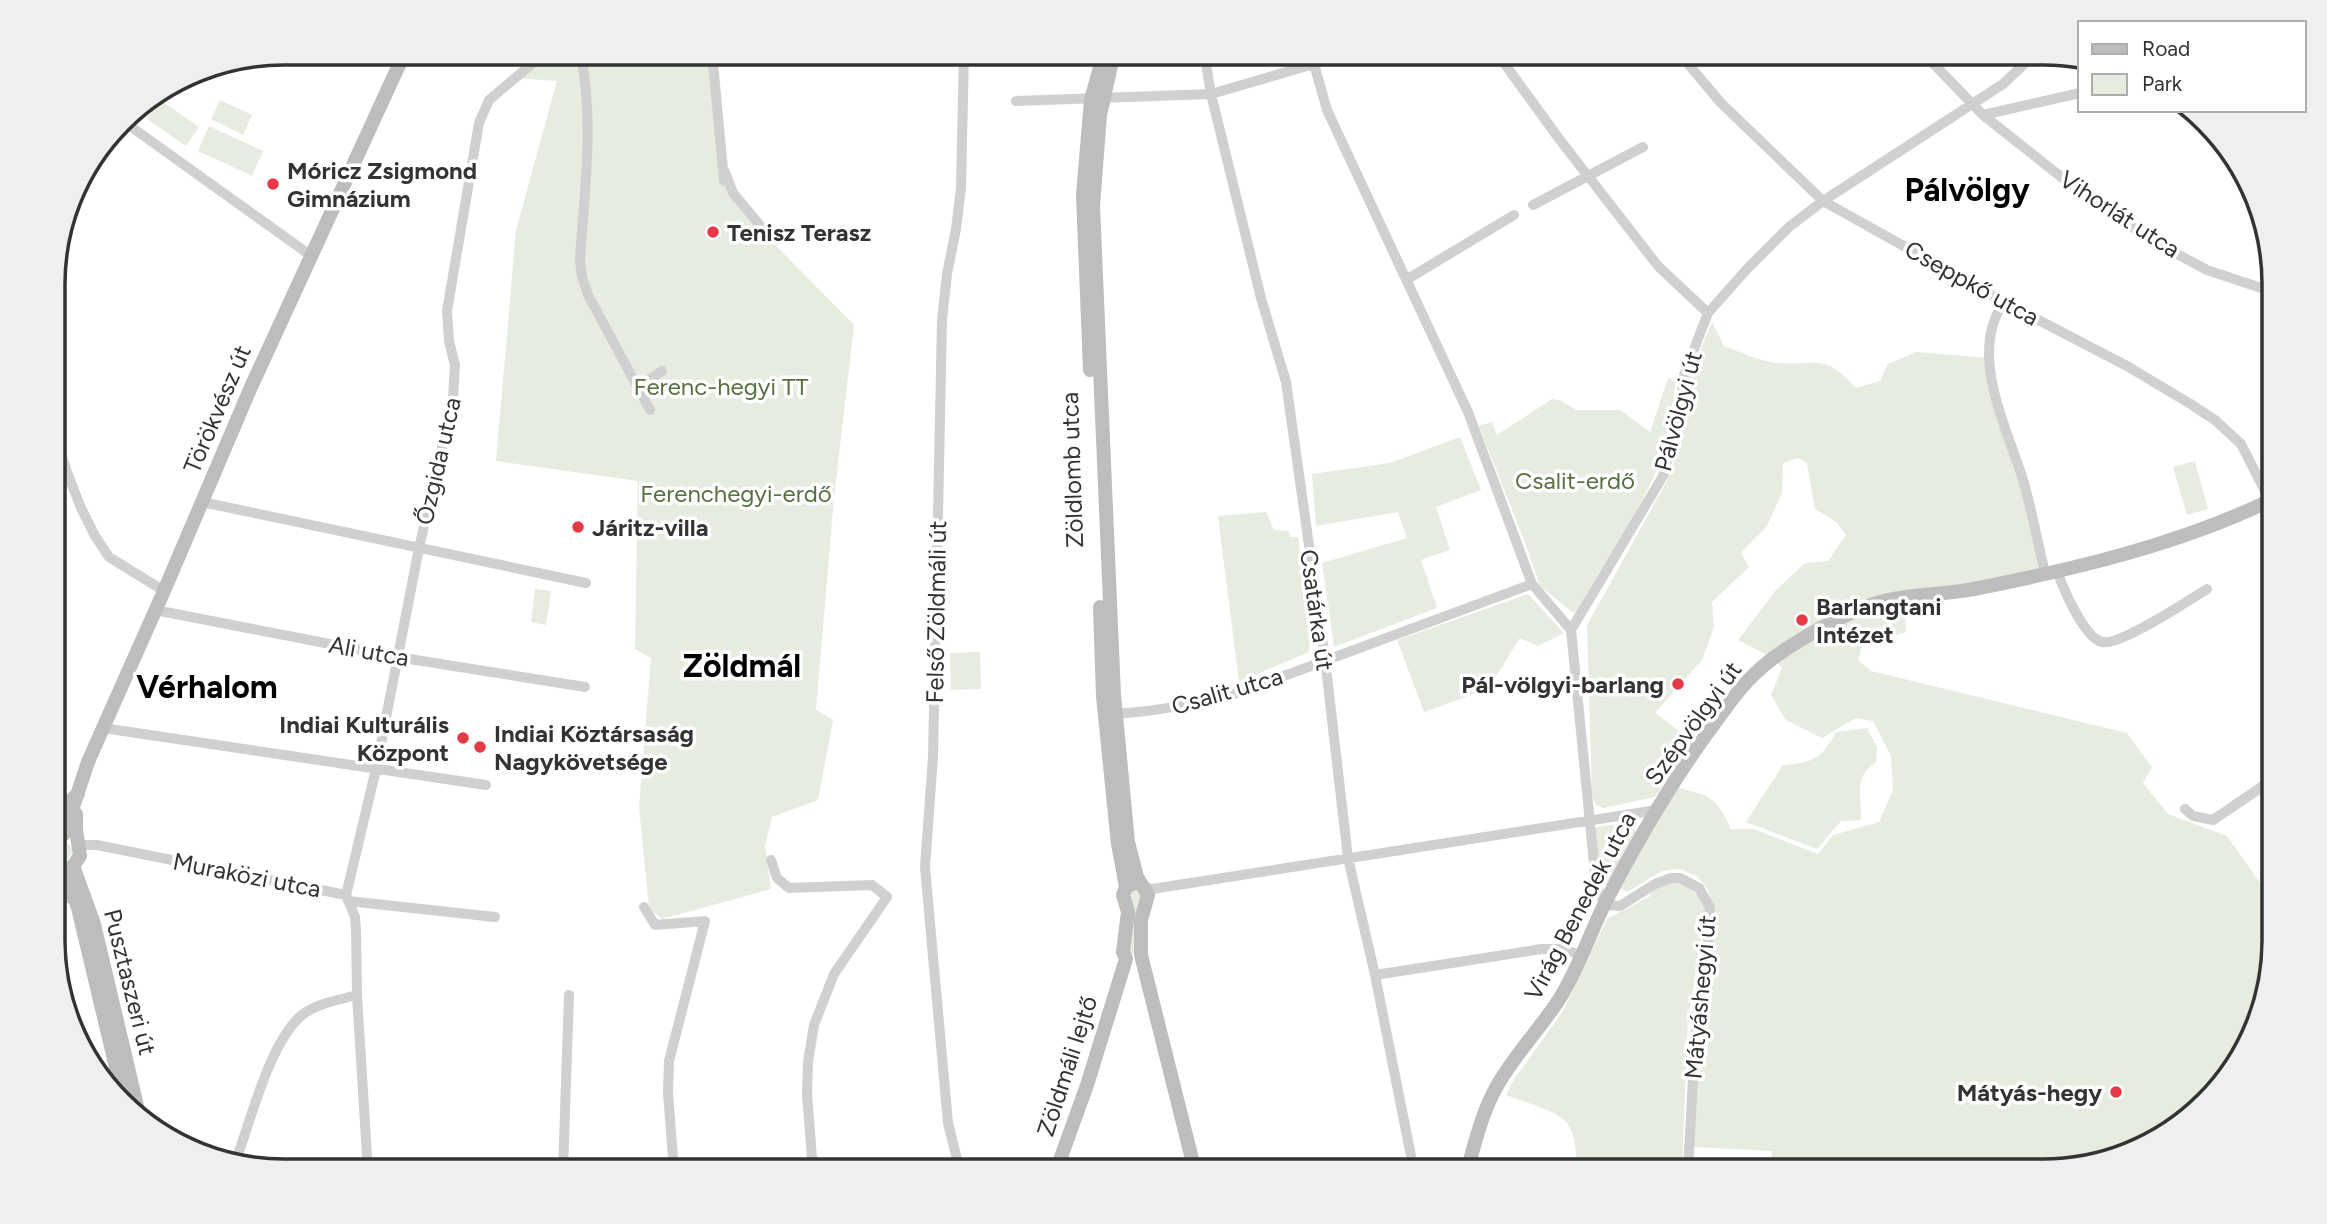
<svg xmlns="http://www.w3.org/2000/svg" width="2327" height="1224" viewBox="0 0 2327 1224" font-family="Figtree,sans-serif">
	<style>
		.green { fill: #e6ecdf }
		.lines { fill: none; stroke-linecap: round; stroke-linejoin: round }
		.street { stroke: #d0d0d0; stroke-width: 10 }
		.secondary { stroke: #bdbdbd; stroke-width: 14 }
		.poi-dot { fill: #e63946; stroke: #fff; stroke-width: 2.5 }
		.labels { text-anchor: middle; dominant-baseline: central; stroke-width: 7; stroke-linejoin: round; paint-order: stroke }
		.poi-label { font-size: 24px; font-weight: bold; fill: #333; stroke: #fff; text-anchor: start }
		.street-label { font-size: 24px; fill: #333; stroke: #fff }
		.park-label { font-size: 24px; fill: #56703f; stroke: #fff }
		.district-label { font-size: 32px; font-weight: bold; fill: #000; stroke: #fff }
		.rim { fill: none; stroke: #333; stroke-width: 3.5 }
	</style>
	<rect width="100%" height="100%" fill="#fff"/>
	<!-- green -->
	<path class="green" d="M546,53H712L732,196L735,204L854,325L834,498L816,710L833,720L818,800L772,817L765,846L771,889L662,919L649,908L639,807L651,658L635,649L638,481L496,461L516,230L557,81L516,78Z
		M160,100L199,127L186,146L147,119Z
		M220,100L252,115L243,135L211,119Z
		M209,126L263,151L252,176L198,151Z
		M1712,322L1724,346C1741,352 1758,361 1777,363C1819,367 1821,351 1856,388L1880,381L1888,364L1916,352L1989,358L2045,573L1904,598L1906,632L1863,644L1858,660L1871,671L2127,733L2152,767L2143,783L2168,814L2227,836L2265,890L2274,886V941L2250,1043L2171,1133L2058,1171H1769L1772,1151L1694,1147L1697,1049L1713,914L1708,890L1697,876L1679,869L1662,871L1627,892L1619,887L1672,786C1708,796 1715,793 1731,829H1754L1818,854L1833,835L1879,822L1893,790L1891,756L1873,721L1856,718L1822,738L1786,720L1771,695L1782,668L1773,658L1738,640L1776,590L1805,563L1828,561L1846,535L1836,522L1815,509L1807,463L1798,458L1783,463L1782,493L1767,526L1741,553L1749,567L1712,602L1714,627L1702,660L1655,713L1694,742L1655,797L1604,808L1596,805L1592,795L1587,625L1667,481L1682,436L1688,379Z
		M1668,378L1676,382C1671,412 1668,443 1656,471C1635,521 1601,565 1576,613L1572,612L1540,586L1524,540L1479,426L1492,422L1497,435L1552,399L1562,401L1576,410H1620L1650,432Z
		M1460,437L1481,490L1436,507L1450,550L1421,560L1437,608L1334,647L1322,563L1407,538L1398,512L1316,526L1312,474L1390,463Z
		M2195,461L2208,509L2187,515L2173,467Z
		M1266,512L1274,530L1289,531L1290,537H1298L1311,634L1309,652L1239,682L1218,516Z
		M535,589L551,591L546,625L531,622Z
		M1528,594L1564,633L1538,646L1520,638L1488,689L1424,712L1397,640Z
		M980,652L981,689L951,690L950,653Z
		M1867,728L1877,747L1876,762C1852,778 1862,796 1861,820L1841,821L1817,849L1746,822L1783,765C1815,762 1820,760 1836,732Z
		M1625,823C1654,829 1618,870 1609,884L1606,885L1603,883L1594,830L1596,827Z
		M54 851a9 9 0 1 1 18 0a9 9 0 1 1-18 0Z
		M1672,880C1691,885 1700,894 1706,912L1688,1018L1682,1171H1578C1576,1156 1576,1135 1567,1123C1556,1110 1522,1101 1506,1095L1513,1081L1563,1011L1607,919L1649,897L1656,885Z
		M1134,887L1143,891L1137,952L1131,955L1129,954L1125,897Z"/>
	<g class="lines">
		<!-- street -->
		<path class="street" d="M580,52C595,120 584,192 580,260L582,277L588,295L650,410
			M712,52L724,181
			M1204,52L1211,94L1261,298L1286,382L1325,659L1348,858L1375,975L1414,1171
			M1496,52L1560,140L1658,266L1708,313
			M1678,52L1721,103L1823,201L2004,302L2127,366L2189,403L2215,420L2241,444L2270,501
			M1922,52L1983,115L2079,191L2153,241L2207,270L2273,292
			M1314,64L1327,110L1468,412L1532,584L1571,630
			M1016,101L1211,94L1314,64L1332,52
			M1983,115L2080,93
			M123,121L310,255
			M725,172L733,193L763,229
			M1533,205L1643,147
			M54,265L56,413L58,444L67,472L81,508L95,536L109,557L164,591
			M1406,280L1514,215
			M2004,302C1967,354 2008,429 2024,483C2032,512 2038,543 2045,573
			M637,388L662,371
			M202,502L586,583
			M2057,570C2062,586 2084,638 2102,642C2120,646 2189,600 2207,589
			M155,610L397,657L585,687
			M1116,714C1158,711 1198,704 1238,693L1532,584
			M103,728L486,785
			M2185,809L2193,816L2213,820L2263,786L2274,775
			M80,845H97L346,895
			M771,860L777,878L789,888L872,885L887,897L834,974L814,1025L808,1062L807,1094L813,1171
			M1145,887L1152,889L1657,810
			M346,895L376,769L419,548L453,399L455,365L449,341L447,311L479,123L489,100L546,52
			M346,895L355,917L356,930L357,995L368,1171
			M348,901L495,917
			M644,907L655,925L705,921L669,1061L668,1093L674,1171
			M1375,975L1542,949H1565L1581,956
			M236,1160C251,1120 270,1041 302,1015C318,1003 339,1000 357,995
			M563,1171L569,995
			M960,1171L948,1123L925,867L933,757L942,320L947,274L956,229L961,188L964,52
			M1688,1171L1696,1022L1709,934L1710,908L1699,888L1680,878H1671L1655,884L1620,906L1605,905L1596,884L1571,630L1663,476L1679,413L1684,375L1708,313L1747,269L1789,227L1823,201L2003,84L2036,53"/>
		<!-- secondary -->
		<path class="secondary" d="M1114,52L1100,115L1093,206L1114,695L1128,842L1137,877L1148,895L1141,920V955L1195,1171
			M1090,370L1083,195L1091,100L1103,56
			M1100,607L1103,696L1118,844L1126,887
			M54,808L69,802L78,794
			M64,834L88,762L103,728L164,591L251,387L405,52
			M73,866L94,924L138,1110
			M64,869L78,908L123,1097
			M66,869L73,866L80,856L76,829V814
			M54,891L64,893L75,899
			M1126,959L1123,952L1128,912L1123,895L1126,887L1134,883
			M1056,1171L1087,1085L1126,959
			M1467,1171C1475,1143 1482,1112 1497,1086C1515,1054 1541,1028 1560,998C1578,969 1589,936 1604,905C1634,846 1668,788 1706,735C1723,712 1739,687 1760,669C1783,648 1834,619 1863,608C1898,593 1937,596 1974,589C2075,569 2181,544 2273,499"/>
	</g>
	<!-- markers -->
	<g class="poi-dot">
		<circle cx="273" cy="184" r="7"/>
		<circle cx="713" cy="232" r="7"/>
		<circle cx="578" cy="527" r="7"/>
		<circle cx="1802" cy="620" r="7"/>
		<circle cx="1678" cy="684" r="7"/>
		<circle cx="463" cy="738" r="7"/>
		<circle cx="480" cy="747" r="7"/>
		<circle cx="2116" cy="1092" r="7"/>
	</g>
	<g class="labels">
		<!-- poi labels -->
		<g class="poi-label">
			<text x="287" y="170">Móricz Zsigmond<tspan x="287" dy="28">Gimnázium</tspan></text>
			<text x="727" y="232">Tenisz Terasz</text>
			<text x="592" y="527">Járitz-villa</text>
			<text x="1816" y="606">Barlangtani<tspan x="1816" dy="28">Intézet</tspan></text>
			<text x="1664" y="684" text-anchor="end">Pál-völgyi-barlang</text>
			<text x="449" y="724" text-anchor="end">Indiai Kulturális<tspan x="449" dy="28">Központ</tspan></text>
			<text x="494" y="733">Indiai Köztársaság<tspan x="494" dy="28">Nagykövetsége</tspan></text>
			<text x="2102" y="1092" text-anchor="end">Mátyás-hegy</text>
		</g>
		<!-- street labels -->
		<g class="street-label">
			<text transform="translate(2120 214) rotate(33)">Vihorlát utca</text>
			<text transform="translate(1972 283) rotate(29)">Cseppkő utca</text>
			<text transform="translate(217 409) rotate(-67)">Törökvész út</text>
			<text transform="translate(1678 411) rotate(-75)">Pálvölgyi út</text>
			<text transform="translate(438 461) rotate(-77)">Őzgida utca</text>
			<text transform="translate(1072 470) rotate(-92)">Zöldlomb utca</text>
			<text transform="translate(1317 610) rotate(82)">Csatárka út</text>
			<text transform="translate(936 612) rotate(-89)">Felső Zöldmáli út</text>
			<text transform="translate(369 651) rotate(10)">Ali utca</text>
			<text transform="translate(1227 691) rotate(-16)">Csalit utca</text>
			<text transform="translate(1693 723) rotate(-54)">Szépvölgyi út</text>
			<text transform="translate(247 875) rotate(11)">Muraközi utca</text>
			<text transform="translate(1580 906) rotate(-62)">Virág Benedek utca</text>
			<text transform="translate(130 982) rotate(76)">Pusztaszeri út</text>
			<text transform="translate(1700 997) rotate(-85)">Mátyáshegyi út</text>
			<text transform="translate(1067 1066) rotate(-72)">Zöldmáli lejtő</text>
		</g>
		<!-- park labels -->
		<g class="park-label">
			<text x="721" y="386">Ferenc-hegyi TT</text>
			<text x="1575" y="480">Csalit-erdő</text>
			<text x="736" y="493">Ferenchegyi-erdő</text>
		</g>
		<!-- district labels -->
		<g class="district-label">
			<text x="1967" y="190">Pálvölgy</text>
			<text x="742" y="666">Zöldmál</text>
			<text x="207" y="687">Vérhalom</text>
		</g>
	</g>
	<!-- crop -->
	<path d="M0 0H2327V1224H0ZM284 65H2043A219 219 0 0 1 2262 284V940A219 219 0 0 1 2043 1159H284A219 219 0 0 1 65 940V284A219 219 0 0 1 284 65Z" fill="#efefef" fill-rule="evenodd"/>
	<path class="rim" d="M284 65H2043A219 219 0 0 1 2262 284V940A219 219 0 0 1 2043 1159H284A219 219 0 0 1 65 940V284A219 219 0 0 1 284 65Z"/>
	<!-- legend -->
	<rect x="2078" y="21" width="228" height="91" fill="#ffffff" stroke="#adadad" stroke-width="2"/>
	<rect x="2092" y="44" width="35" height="10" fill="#bdbdbd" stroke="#adadad" stroke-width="2"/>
	<text x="2142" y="56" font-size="21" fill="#333333">Road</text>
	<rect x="2092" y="74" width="35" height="21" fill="#e6ecdf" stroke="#adadad" stroke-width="2"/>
	<text x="2142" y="91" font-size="21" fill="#333333">Park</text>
</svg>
